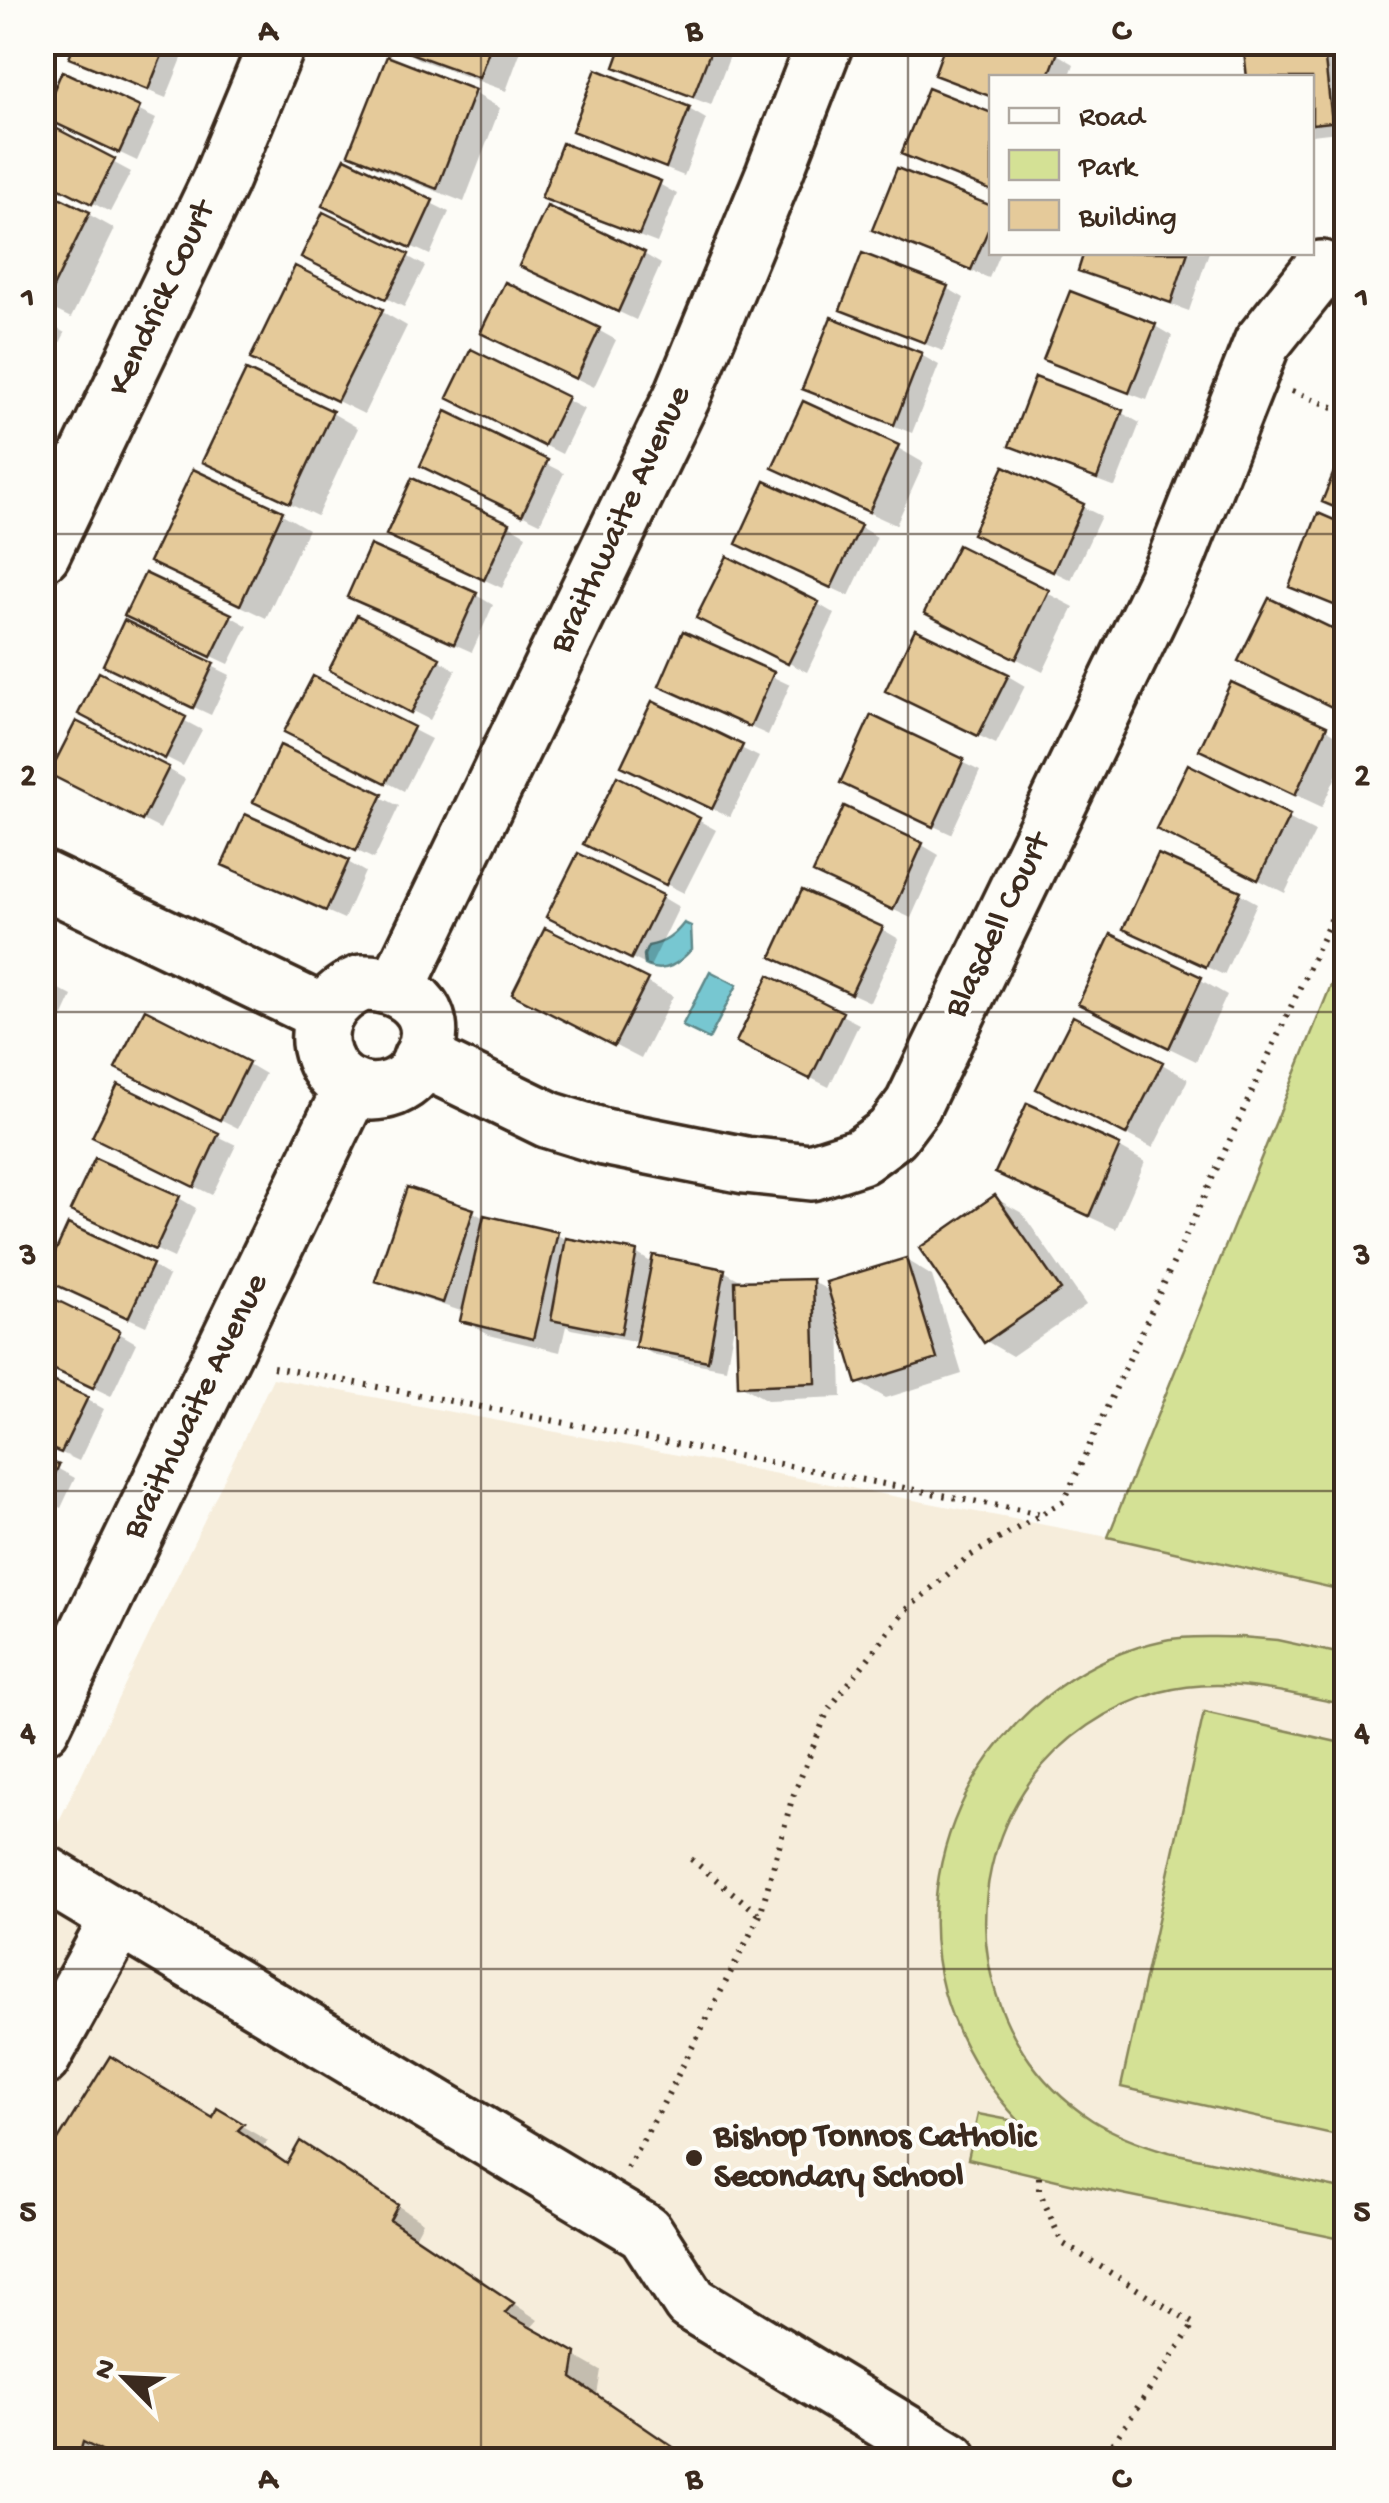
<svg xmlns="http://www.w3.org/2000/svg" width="1389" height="2503" viewBox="0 0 1389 2503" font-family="'Gochi Hand',sans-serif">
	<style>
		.built { fill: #f6eddb }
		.green { fill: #d4e195; stroke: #88865a; stroke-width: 2.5 }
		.water { fill: #77c7d1; stroke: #5f8889; stroke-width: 2.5 }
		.shadow { fill: #0003 }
		.building { fill: #e5ca9a; stroke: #3b2a1e; stroke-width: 2.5 }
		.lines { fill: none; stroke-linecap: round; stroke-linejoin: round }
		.minor-casing { stroke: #3b2a1e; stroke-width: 62 }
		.path { stroke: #3b2a1e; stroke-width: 6; stroke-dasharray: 2.5 8; stroke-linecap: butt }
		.minor { stroke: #fdfcf7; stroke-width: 55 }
		.grid { fill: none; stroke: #3b2a1e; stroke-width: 2.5; stroke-opacity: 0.55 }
		.poi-dot { fill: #3b2a1e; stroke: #fdfcf7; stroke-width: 4 }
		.labels { text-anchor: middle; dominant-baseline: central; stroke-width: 8; stroke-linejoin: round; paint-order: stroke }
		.street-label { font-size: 35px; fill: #3b2a1e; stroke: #fdfcf7 }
		.poi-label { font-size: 35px; font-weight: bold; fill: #3b2a1e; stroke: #fdfcf7; text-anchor: start }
		.neatline { fill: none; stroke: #3b2a1e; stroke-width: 4 }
		.grid-label { font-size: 32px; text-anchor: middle; font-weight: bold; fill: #3b2a1e }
	</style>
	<rect width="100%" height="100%" fill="#fdfcf7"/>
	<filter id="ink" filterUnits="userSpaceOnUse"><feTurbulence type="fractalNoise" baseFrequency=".01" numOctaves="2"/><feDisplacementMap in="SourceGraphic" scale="20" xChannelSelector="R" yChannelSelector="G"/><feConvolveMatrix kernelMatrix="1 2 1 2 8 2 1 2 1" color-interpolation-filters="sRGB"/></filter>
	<g filter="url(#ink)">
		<!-- built -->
		<path class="built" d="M273,1378L1108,1537L1346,1591V2460H43L42,1856Z"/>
		<!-- green -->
		<path class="green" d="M1346,948V1591L1108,1537Z
			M1241,1637L1277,1640L1346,1655V1705C1284,1692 1223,1675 1160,1692C1109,1706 1062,1738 1031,1780C952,1890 977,2045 1092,2120C1116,2135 1141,2144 1168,2152L1346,2190V2240L1074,2184L968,2159L978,2114L1020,2122C985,2085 958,2042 944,1992C902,1836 1009,1673 1165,1640C1189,1635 1216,1638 1241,1637Z
			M1204,1712L1346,1744V2137L1121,2087Z"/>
		<!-- water -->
		<path class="water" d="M684,923L691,926L692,949C679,963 665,975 645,965L644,955L648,946C665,943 674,936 684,923Z
			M710,971L737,985L709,1039L682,1026Z"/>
		<!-- shadow -->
		<path class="shadow" d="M173,42H192L189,49Z
			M392,42H524L506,91L418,59Z
			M626,42H723L733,48L711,105L635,76L617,66Z
			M1246,42L1339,44L1346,131L1312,135V78Z
			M166,46L183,56L166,98L90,67L72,57Z
			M1057,54L1074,64L1069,78H992V98L955,84L937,74Z
			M389,59L474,93L500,108L464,202L377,168L351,153Z
			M63,74L156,119L137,161L61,125Z
			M689,109L706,119L684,176L593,140L575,130Z
			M992,116V191L922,163L904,153Z
			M42,124L131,172L110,212L42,177Z
			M346,161L449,212L430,255L343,215Z
			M659,184L677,194L657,243L562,207L544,197Z
			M992,208V252H1000L989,278L893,239L875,229Z
			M88,214L115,229L71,318L42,304Z
			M1087,252H1209L1189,311L1099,279L1081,269Z
			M644,254L661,264L636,320L540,275Z
			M407,256L425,266L404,307L321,266Z
			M947,288L964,298L943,351L860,319L843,308Z
			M381,311L407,326L364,414L280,373Z
			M42,320L65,333L42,379Z
			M832,321L921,355L939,365L912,433L823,398L805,388Z
			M1155,326L1172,336L1147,400L1064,369L1046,359Z
			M598,330L616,340L594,387L500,342Z
			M472,352L584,409L562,454L468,407Z
			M247,374L332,413L358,428L317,516L232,476L206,461Z
			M1036,380L1122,413L1140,423L1115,487L1030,455L1012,445Z
			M804,405L898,448L924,463L896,525L801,482L775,467Z
			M448,414L564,473L540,523L440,475Z
			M1005,469L1101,516L1071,580L992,542Z
			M194,472L282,514L308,529L266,618L178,576L152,561Z
			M1320,517L1346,527V611L1310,596L1292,586Z
			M509,525L526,535L502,588L407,544Z
			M860,527L877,537L849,596L757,553Z
			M371,548L476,595L493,605L472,652L368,606Z
			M960,548L1074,607L1043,672L954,627Z
			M1271,601L1346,638V714L1268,675Z
			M818,604L835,614L807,672L717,627Z
			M230,616L248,626L229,664L145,625Z
			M125,623L230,675L211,715L123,674Z
			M684,635L790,685L768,735L679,695Z
			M439,660L456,670L430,720L350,679Z
			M100,676L202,730L183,766L98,723Z
			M1008,676L1025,686L996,744L905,700Z
			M314,679L431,739L404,791L305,741Z
			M654,705L759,757L730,817L642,775Z
			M872,719L980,771L951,834L860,792Z
			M1326,729L1346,741V755L1322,807L1229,764Z
			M282,748L399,806L374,859L274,811Z
			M1190,768L1315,832L1285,893L1185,843Z
			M168,769L185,779L160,829L70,783Z
			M698,820L716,830L684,893L604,853Z
			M922,845L939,855L911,918L834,882Z
			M348,862L365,872L344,919L243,874L226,864Z
			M1239,893L1257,903L1224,975L1144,938Z
			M662,897L679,907L650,967L567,926Z
			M882,929L899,939L870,1002L792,966Z
			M547,931L673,996L641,1059L542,1008Z
			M1112,937L1201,980L1227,995L1196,1061L1107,1018L1081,1003Z
			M770,978L859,1024L829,1087L756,1051Z
			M42,980L72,996L53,1037L42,1032Z
			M248,1064L265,1074L238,1128L135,1077Z
			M1162,1064L1188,1079L1153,1148L1065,1103Z
			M119,1087L236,1145L212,1195L112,1146Z
			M1119,1147L1145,1162L1116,1229L1024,1187L998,1172Z
			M179,1198L196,1208L174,1258L91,1220Z
			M995,1198L1022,1213L1086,1305L1012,1356L986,1341Z
			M473,1212L486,1219L557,1235L567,1240L636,1253L654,1264L724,1271L742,1281H812L831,1292L906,1260L932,1276L962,1374L886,1398L859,1383L840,1325L842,1397L767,1400L740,1385L738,1314H736L726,1369L656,1356L638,1346L639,1342L571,1329L566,1326L560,1352L489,1335L462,1320L464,1312L396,1290L379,1280Z
			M152,1266L169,1276L146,1326L63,1288Z
			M119,1333L136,1343L111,1396L42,1363Z
			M86,1399L104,1409L79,1461L42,1444Z
			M42,1460L75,1478L61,1508L52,1504L42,1524Z
			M218,2112L268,2141L263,2147L289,2165L327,2160L423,2222L415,2237L538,2320L529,2330L601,2371L597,2395L692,2460H80L52,2447L50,2460H42V2171L214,2121Z"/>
		<!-- building -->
		<path class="building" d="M76,42H165L167,43L148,90L69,58Z
			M389,42H492L479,78L388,45Z
			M623,42H714L693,97L614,67Z
			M946,42H1032L1058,52L1048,78H992V97L934,75Z
			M1243,42H1323L1332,122L1312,124V78H1247Z
			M387,56L475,90L437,189L348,154Z
			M596,69L690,107L666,168L572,131Z
			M62,71L140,107L119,153L42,117Z
			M928,88L992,113V191L901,154Z
			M42,121L115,159L92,204L42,179Z
			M562,143L661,181L639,235L541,198Z
			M345,158L433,200L411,248L322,206Z
			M897,168L992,206V221L971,270L872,230Z
			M42,189L90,212L44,306L42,305Z
			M547,206L645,252L618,312L519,266Z
			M323,212L409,254L386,299L301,257Z
			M1084,252H1188L1171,303L1078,271Z
			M862,253L948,286L925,343L840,310Z
			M295,266L383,309L337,401L250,359Z
			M505,282L600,328L576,379L480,333Z
			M1070,291L1156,324L1129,393L1043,360Z
			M831,317L922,353L894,425L802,389Z
			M471,349L568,397L544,446L447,398Z
			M246,370L333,411L290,503L202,462Z
			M1035,377L1123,410L1097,479L1009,446Z
			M803,401L899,445L869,512L772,468Z
			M446,411L548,460L522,515L420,466Z
			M1346,441V512L1322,502Z
			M1004,466L1084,504L1053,572L972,534Z
			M193,469L283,511L240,605L149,562Z
			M412,478L510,523L484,580L386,535Z
			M765,481L861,525L831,588L736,544Z
			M1318,513L1346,525V610L1289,587Z
			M370,545L477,593L454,644L347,597Z
			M958,545L1049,590L1016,659L924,613Z
			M727,556L819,602L788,664L696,618Z
			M145,573L232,614L211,657L124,616Z
			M1269,598L1346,635V688L1336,709L1238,661Z
			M357,615L440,658L411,713L329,670Z
			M124,620L214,663L193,708L103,665Z
			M915,629L1009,674L978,736L885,691Z
			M683,631L774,672L750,727L659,686Z
			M99,672L186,717L165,759L78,714Z
			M313,676L414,727L386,783L284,732Z
			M1231,682L1327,726L1295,795L1199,750Z
			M652,701L743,745L712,809L621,766Z
			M871,715L964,759L933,827L840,783Z
			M76,721L169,767L142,821L49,774Z
			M280,745L383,794L356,851L253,802Z
			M1188,764L1290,815L1258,880L1156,829Z
			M617,776L700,818L666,885L583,844Z
			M844,806L923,843L893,910L813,873Z
			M245,814L349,860L326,911L222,865Z
			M578,853L663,895L631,959L546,917Z
			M1158,854L1241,891L1206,967L1123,929Z
			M802,890L883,927L851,994L771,957Z
			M545,928L648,979L614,1046L512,994Z
			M1111,934L1202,977L1169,1048L1078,1004Z
			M769,975L843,1012L810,1079L736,1042Z
			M42,977L56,983L42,1012Z
			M145,1009L249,1062L220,1120L115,1068Z
			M1073,1016L1163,1062L1126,1135L1036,1089Z
			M118,1084L219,1133L194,1187L92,1137Z
			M1027,1103L1120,1145L1089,1216L995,1173Z
			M95,1158L180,1196L155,1250L70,1211Z
			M407,1187L474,1209L443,1303L375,1281Z
			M995,1195L1061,1290L984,1343L919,1248Z
			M484,1215L558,1232L533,1339L460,1321Z
			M68,1224L153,1264L128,1318L43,1279Z
			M566,1238L637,1251L621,1334L551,1320Z
			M653,1255L725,1269L708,1361L635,1347Z
			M906,1258L937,1359L857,1384L826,1282Z
			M813,1279L816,1383L738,1386L735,1281Z
			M42,1293L120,1331L93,1388L42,1364Z
			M42,1376L88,1397L61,1453L42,1445Z
			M42,1458L59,1465L43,1501L42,1500Z
			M110,2056L213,2118L217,2108L244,2124L238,2130L287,2164L300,2141L398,2205L390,2220L514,2303L505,2313L576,2353L572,2378L692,2460H103L107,2454L83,2442L78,2460L42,2443V2166Z"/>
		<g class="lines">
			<!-- minor casing -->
			<g class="minor-casing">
				<path id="minor" d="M42,553L220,181L278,42
					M42,879L325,1014
					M362,983C403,981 444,1011 423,1055C420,1061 417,1070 412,1075C407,1081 400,1085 393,1088C328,1112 283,1016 362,983Z
					M397,987L682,397L774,174L825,42
					M421,1058L549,1120L604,1137L745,1165L811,1172L861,1156L892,1133L913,1105L1175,562L1262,343L1321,269
					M42,1726L352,1087
					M42,1872L645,2232L691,2303L950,2460
					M42,2058L120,1917"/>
			</g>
			<!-- path -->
			<path class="path" d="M1292,391L1346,412
				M273,1367L1041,1514
				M691,1859L760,1915
				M627,2168L660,2110L760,1915L792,1799L828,1710L905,1611L968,1557L1064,1501L1346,887
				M1039,2177V2190L1062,2243L1194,2324L1102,2460"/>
			<!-- minor -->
			<use href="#minor" class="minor"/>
		</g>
	</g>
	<!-- grid -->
	<path class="grid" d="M481,42V2460M908,42V2460M42,534H1346M42,1012H1346M42,1491H1346M42,1969H1346"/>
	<!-- markers -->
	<circle class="poi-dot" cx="694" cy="2158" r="10"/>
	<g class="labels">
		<!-- street labels -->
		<g class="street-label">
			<text transform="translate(163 299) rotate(-65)">Kendrick Court</text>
			<text transform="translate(622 520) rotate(-65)">Braithwaite Avenue</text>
			<text transform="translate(999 926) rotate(-64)">Blasdell Court</text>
			<text transform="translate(197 1407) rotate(-64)">Braithwaite Avenue</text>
		</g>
		<!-- poi labels -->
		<g class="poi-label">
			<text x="714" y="2138">Bishop Tonnos Catholic<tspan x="714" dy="40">Secondary School</tspan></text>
		</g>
	</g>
	<!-- margin -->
	<rect width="1389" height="2503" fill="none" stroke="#fdfcf7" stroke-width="110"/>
	<!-- legend -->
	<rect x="989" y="75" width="325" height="180" fill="#fdfcf7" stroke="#afa8a0" stroke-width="2.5"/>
	<rect x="1009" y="108" width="50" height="15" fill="#fdfcf7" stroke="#afa8a0" stroke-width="2.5"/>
	<text x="1079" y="125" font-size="30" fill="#3b2a1e">Road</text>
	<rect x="1009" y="150" width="50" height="30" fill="#d4e195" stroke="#afa8a0" stroke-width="2.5"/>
	<text x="1079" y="175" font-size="30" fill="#3b2a1e">Park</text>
	<rect x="1009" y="200" width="50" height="30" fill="#e5ca9a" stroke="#afa8a0" stroke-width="2.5"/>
	<text x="1079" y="225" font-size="30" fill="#3b2a1e">Building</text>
	<!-- north arrow -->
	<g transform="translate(125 2378) rotate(294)" stroke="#fdfcf7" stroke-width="8" paint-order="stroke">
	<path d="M0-8L18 38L0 25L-18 38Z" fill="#3b2a1e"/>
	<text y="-15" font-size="28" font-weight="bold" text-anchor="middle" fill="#3b2a1e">N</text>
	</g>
	<rect x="55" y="55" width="1279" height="2393" class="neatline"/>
	<g class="grid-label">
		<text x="268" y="39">A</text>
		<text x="694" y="39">B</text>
		<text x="1121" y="39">C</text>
		<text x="28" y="306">1</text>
		<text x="1362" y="306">1</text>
		<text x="28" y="784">2</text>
		<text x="1362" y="784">2</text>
		<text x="28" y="1263">3</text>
		<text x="1362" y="1263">3</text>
		<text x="28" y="1741">4</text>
		<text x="1362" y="1741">4</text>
		<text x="28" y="2220">5</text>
		<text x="1362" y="2220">5</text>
		<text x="268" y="2487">A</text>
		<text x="694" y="2487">B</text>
		<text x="1121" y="2487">C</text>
	</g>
</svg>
